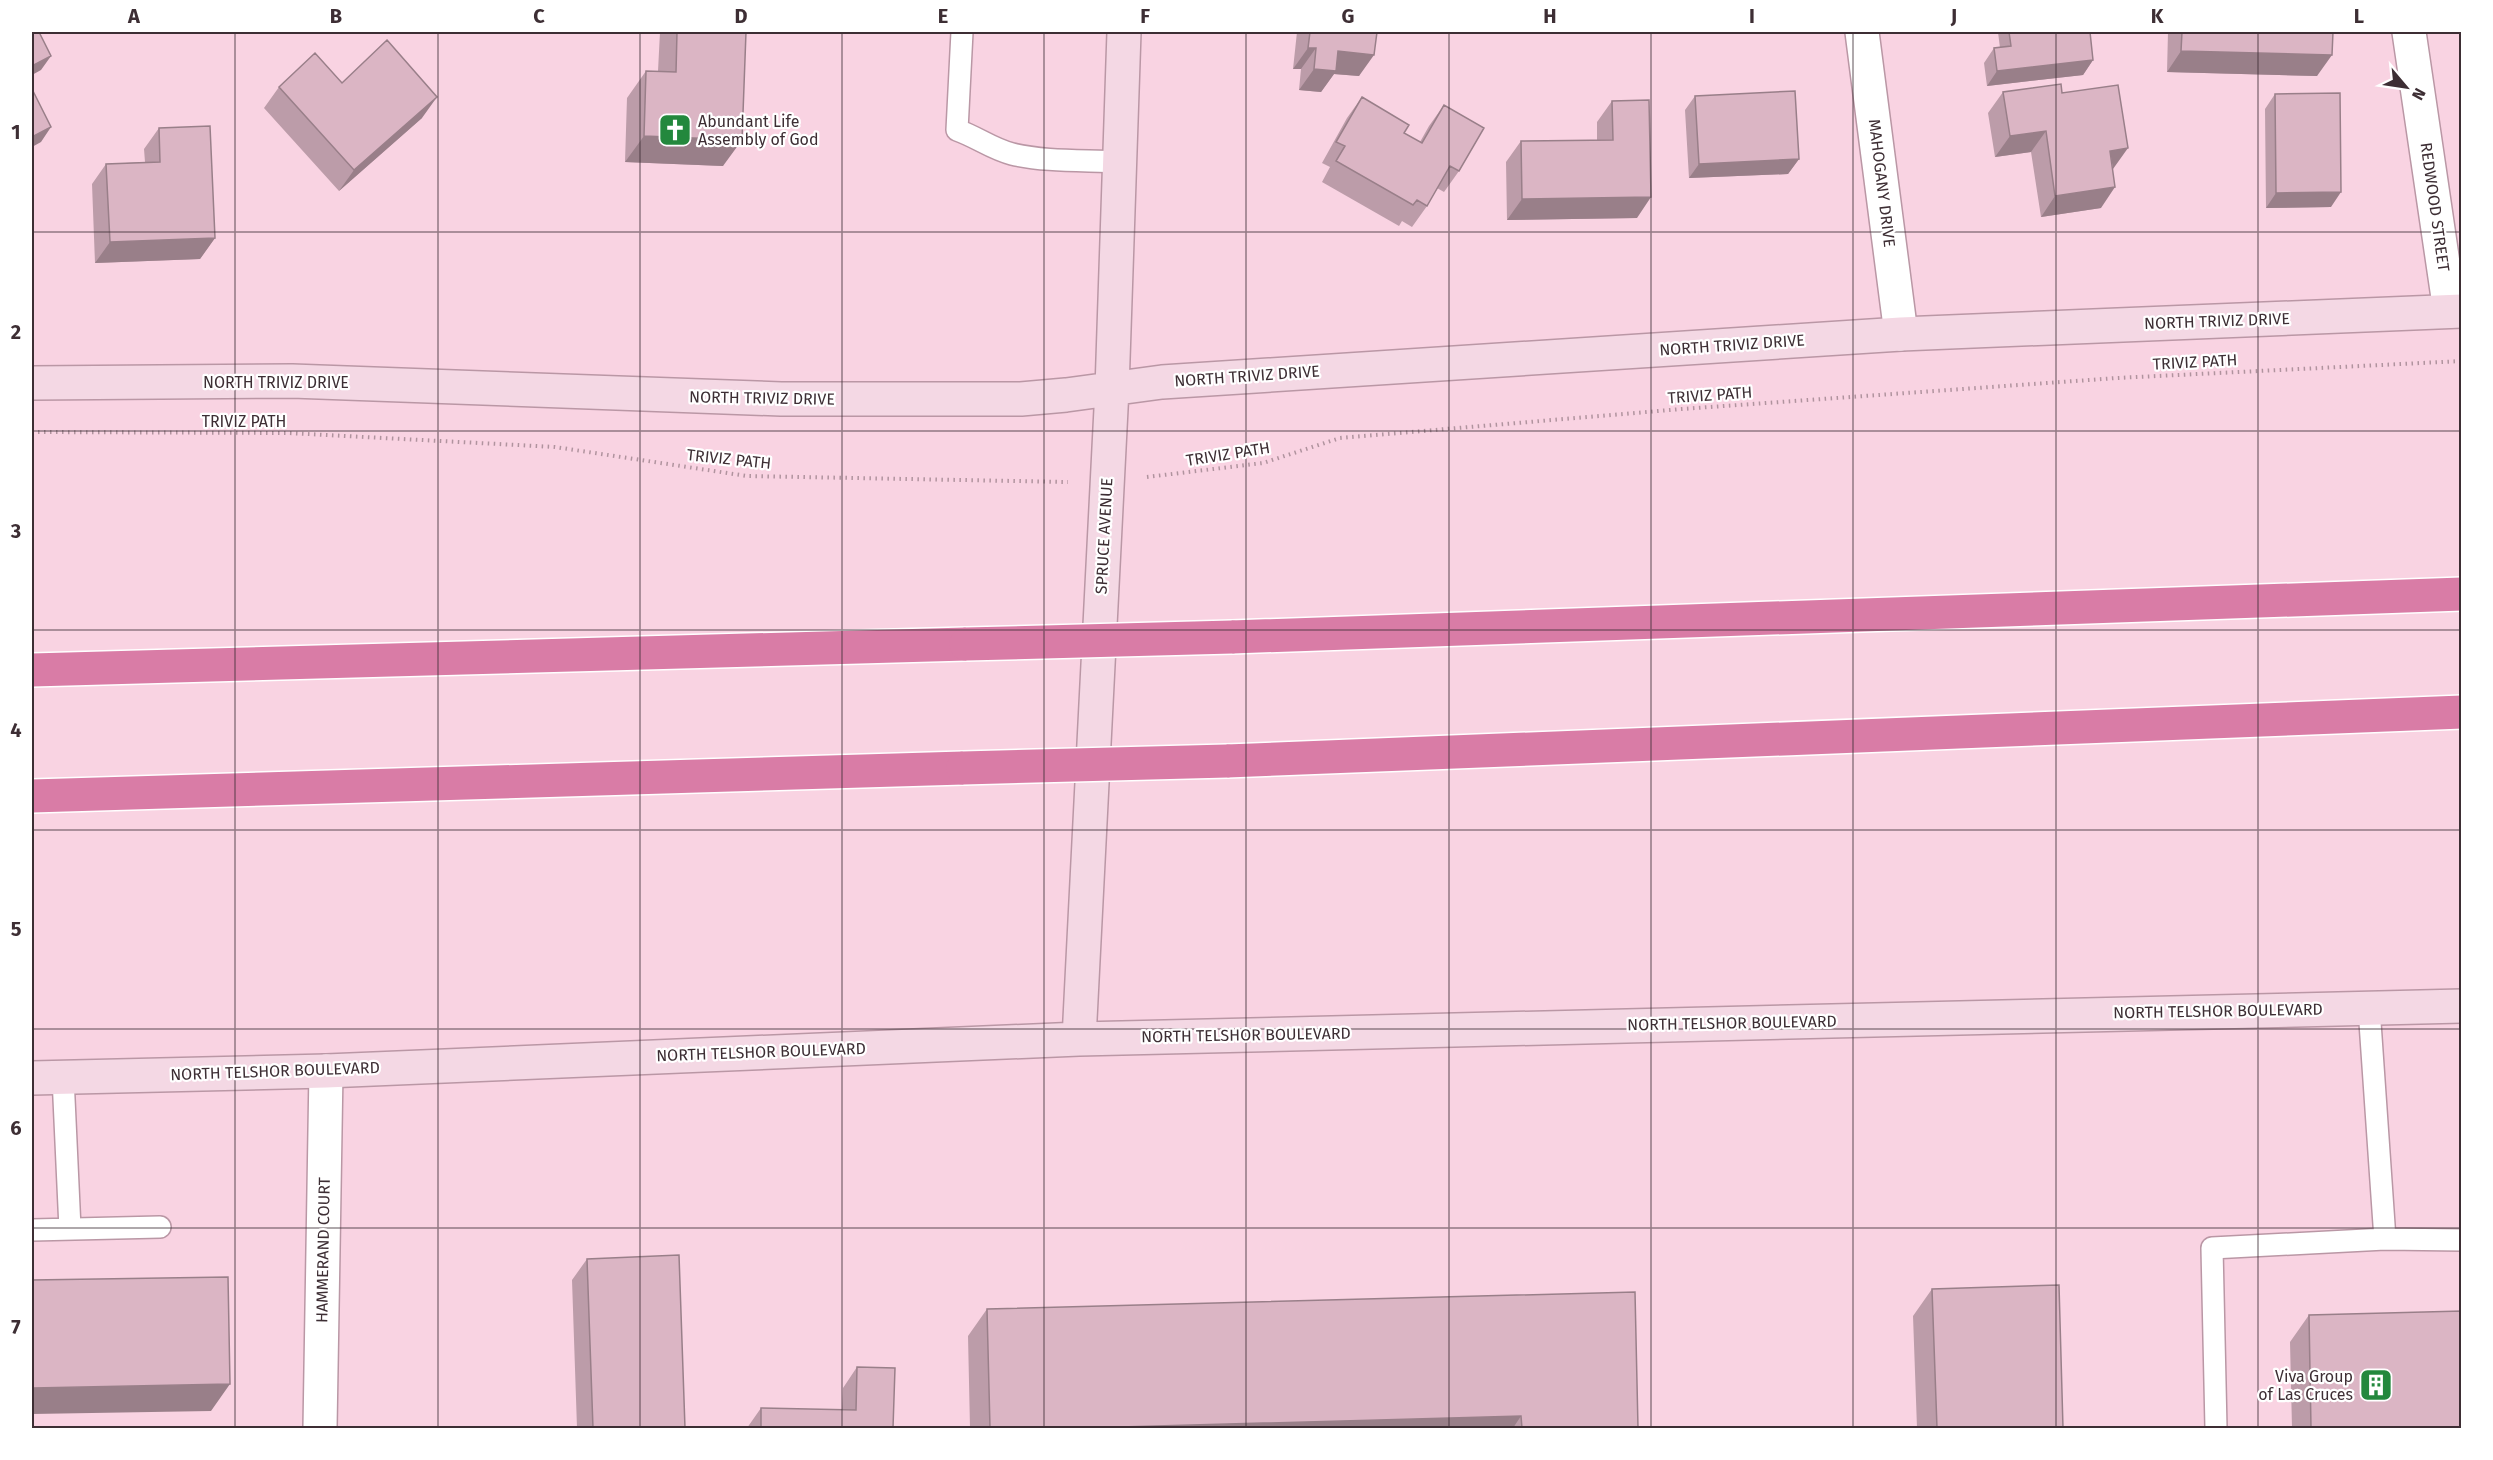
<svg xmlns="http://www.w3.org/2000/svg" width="2493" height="1460" viewBox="0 0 2493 1460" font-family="'Fira Sans',sans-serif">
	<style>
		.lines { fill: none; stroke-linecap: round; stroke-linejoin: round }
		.lane-casing { stroke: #ba97a5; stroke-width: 24 }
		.street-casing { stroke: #ba97a5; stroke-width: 36 }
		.secondary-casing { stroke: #ba97a5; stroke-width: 36 }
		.highway-casing { stroke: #fff; stroke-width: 36 }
		.path { stroke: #b0939e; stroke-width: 4; stroke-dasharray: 1.5 4.5; stroke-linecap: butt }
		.lane { stroke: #fff; stroke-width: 21 }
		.street { stroke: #fff; stroke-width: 33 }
		.secondary { stroke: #f4d8e4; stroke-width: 33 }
		.highway { stroke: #d97ca6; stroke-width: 33 }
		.highway-bridge-casing { stroke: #fff; stroke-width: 36; stroke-linecap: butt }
		.highway-bridge { stroke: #d97ca6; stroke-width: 33 }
		.wall { fill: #bc9ca9 }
		.shaded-wall { fill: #997f89 }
		.building { fill: #dbb5c4; stroke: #997f89; stroke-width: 1.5 }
		.grid { fill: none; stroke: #3d2e34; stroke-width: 1.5; stroke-opacity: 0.55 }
		.labels { text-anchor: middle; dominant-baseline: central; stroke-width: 4.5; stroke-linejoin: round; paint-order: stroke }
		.poi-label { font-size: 16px; fill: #3d2e34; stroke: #fff; text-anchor: start }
		.street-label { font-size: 16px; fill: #3d2e34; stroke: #fff }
		.neatline { fill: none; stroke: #3d2e34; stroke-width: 2 }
		.grid-label { font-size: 20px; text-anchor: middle; font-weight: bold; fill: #3d2e34 }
	</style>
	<rect width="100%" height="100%" fill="#f9d3e2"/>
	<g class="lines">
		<!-- lane casing -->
		<g class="lane-casing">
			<path id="lane" d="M962,32L957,130C977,137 992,149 1012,154C1045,162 1086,160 1120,162
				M2369,1008L2385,1239L2462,1240
				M63,1077L70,1229
				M32,1230L160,1227
				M2216,1428L2212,1248L2385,1239"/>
		</g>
		<!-- street casing -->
		<g class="street-casing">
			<path id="street" d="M1862,32L1901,334
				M2409,32L2450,311
				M320,1428L326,1071"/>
		</g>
		<!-- secondary casing -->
		<g class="secondary-casing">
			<path id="secondary" d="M32,383L292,381L781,399H1021L1066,395L1162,382L1901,334L2462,311
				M1079,1039L1112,389L1124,32
				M32,1078L326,1071L1079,1039L2462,1006"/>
		</g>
		<!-- highway casing -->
		<g class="highway-casing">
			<path id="highway" d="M1232,637L2462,594
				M32,670L966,644
				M1227,761L2462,712
				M32,796L963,768"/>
		</g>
		<!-- path -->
		<path class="path" d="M32,432L288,433L555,447L747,476L1068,482
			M1147,477L1263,463L1340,438L1682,409L2117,378L2462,361"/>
		<!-- lane -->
		<use href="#lane" class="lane"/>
		<!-- street -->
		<use href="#street" class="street"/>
		<!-- secondary -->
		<use href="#secondary" class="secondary"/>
		<!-- highway -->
		<use href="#highway" class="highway"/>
		<!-- highway-bridge casing -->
		<g class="highway-bridge-casing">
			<path id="highway-bridge" d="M966,644L1232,637
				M963,768L1227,761"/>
		</g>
		<!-- highway-bridge -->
		<use href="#highway-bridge" class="highway-bridge"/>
	</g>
	<!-- wall -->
	<path class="wall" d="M660,32H746L723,166L625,162L627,98L646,71H658Z
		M1297,32H1377L1359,76L1334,74L1321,92L1299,90L1301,69H1293Z
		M1998,32H2090L2093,60L2083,75L1987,86L1984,63L1994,48H2000Z
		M2168,32H2333L2317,76L2167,72Z
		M342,83L422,118L339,191L264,108L279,87Z
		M2003,92L2062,93L2101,208L2041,217L2031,152L1995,157L1988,113Z
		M2275,94L2331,207L2266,208L2265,109Z
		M1695,96L1799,159L1788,174L1689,178L1685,110Z
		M1362,97L1404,133L1420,142L1429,126L1444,105L1459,171L1444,192L1437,188L1427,206L1412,227L1402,221L1399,226L1322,182L1330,167L1322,163L1347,118Z
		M1612,101L1637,218L1507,220L1506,162L1521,141L1597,140V122Z
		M159,128L215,238L200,259L95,263L92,184L106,164L145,162L144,149Z
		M587,1259L685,1428H577L572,1280Z
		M1932,1289L2063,1428H1917L1913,1316Z
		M987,1309L1638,1428H970L968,1336Z
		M2309,1315L2462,1428H2292L2290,1342Z
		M857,1367L893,1428H747L761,1408L842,1410L843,1388Z"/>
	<!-- shaded-wall -->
	<path class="shaded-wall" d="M1308,48H1316L1301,69H1293Z
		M1338,51L1374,55L1359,76L1334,74L1321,92L1299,90L1314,69Z
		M2181,51L2332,55L2317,76L2167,72Z
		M51,56L41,70L32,75V66Z
		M2093,60L2083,75L1987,86L1997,71Z
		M437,97L422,118L339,191L354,170Z
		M51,127L41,142L32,147V137Z
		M2046,131L2031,152L1995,157L2010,136Z
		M644,136L742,140L723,166L625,162Z
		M2128,148L2113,169L2110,151Z
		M1799,159L1788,174L1689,178L1699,164Z
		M2115,187L2101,208L2041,217L2055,196Z
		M2341,192L2331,207L2266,208L2276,193Z
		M1651,197L1637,218L1507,220L1522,199Z
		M215,238L200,259L95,263L110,242Z
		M230,1384L211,1411L32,1414V1388Z
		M1521,1416L1513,1428H1084Z"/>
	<!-- building -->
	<path class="building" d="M32,32H39L51,56L32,66Z
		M677,32H746L742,140L644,136L646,71L676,72Z
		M1310,32H1377L1374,55L1338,51L1336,71L1314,69L1316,48H1308Z
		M2009,32H2090L2093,60L1997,71L1994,48L2011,46Z
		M2182,32H2333L2332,55L2181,51Z
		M387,40L437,97L354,170L279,87L315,53L342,83Z
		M2061,84L2062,93L2118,85L2128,148L2110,151L2115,187L2055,196L2046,131L2010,136L2003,92Z
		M32,89L51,127L32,137Z
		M1795,91L1799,159L1699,164L1695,96Z
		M2340,93L2341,192L2276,193L2275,94Z
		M1362,97L1409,125L1404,133L1422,143L1444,105L1484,128L1459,171L1450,166L1427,206L1417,200L1413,205L1336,161L1345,146L1336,142Z
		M1649,100L1651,197L1522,199L1521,141L1613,140L1612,101Z
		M210,126L215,238L110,242L106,164L160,162L159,128Z
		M679,1255L685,1428H593L587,1259Z
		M228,1277L230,1384L32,1388V1280Z
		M2059,1285L2063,1428H1937L1932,1289Z
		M1635,1292L1638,1428H1522L1521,1416L1084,1428H990L987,1309Z
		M2462,1311V1428H2311L2309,1315Z
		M857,1367L895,1368L893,1428H761V1408L856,1410Z"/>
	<!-- grid -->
	<path class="grid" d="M235,32V1428M438,32V1428M640,32V1428M842,32V1428M1044,32V1428M1246,32V1428M1449,32V1428M1651,32V1428M1853,32V1428M2056,32V1428M2258,32V1428M32,232H2462M32,431H2462M32,630H2462M32,830H2462M32,1029H2462M32,1228H2462"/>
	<!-- icons -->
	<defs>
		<g id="church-square" transform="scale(1.725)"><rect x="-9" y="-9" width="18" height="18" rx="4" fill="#23883d" stroke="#fff"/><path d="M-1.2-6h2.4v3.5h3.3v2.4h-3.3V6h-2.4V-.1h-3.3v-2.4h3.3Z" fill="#fff"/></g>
		<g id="building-square" transform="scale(1.725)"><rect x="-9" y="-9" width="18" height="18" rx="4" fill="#23883d" stroke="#fff"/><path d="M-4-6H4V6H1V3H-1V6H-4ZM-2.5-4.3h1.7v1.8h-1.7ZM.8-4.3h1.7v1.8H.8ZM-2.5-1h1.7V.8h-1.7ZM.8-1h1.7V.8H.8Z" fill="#fff"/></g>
	</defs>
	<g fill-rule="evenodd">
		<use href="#church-square" x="675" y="130"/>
		<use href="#building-square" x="2376" y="1385"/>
	</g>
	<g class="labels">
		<!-- poi labels -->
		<g class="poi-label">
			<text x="698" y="121">Abundant Life<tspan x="698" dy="18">Assembly of God</tspan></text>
			<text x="2353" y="1376" text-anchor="end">Viva Group<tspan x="2353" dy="18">of Las Cruces</tspan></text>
		</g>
		<!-- street labels -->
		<g class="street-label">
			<text transform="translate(1882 183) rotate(83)">MAHOGANY DRIVE</text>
			<text transform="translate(2435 207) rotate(82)">REDWOOD STREET</text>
			<text transform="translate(2217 321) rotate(-2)">NORTH TRIVIZ DRIVE</text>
			<text transform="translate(1732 345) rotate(-4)">NORTH TRIVIZ DRIVE</text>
			<text transform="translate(2195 362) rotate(-3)">TRIVIZ PATH</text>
			<text transform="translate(1247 376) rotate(-4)">NORTH TRIVIZ DRIVE</text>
			<text x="276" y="382">NORTH TRIVIZ DRIVE</text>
			<text transform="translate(1710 395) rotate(-4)">TRIVIZ PATH</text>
			<text transform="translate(762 398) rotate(1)">NORTH TRIVIZ DRIVE</text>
			<text x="244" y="421">TRIVIZ PATH</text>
			<text transform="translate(1228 454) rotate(-9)">TRIVIZ PATH</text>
			<text transform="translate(729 459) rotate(6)">TRIVIZ PATH</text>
			<text transform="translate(1104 536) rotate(-87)">SPRUCE AVENUE</text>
			<text transform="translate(2218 1011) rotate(-1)">NORTH TELSHOR BOULEVARD</text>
			<text transform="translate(1732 1023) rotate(-1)">NORTH TELSHOR BOULEVARD</text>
			<text transform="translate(1246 1035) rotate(-1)">NORTH TELSHOR BOULEVARD</text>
			<text transform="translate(761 1052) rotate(-2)">NORTH TELSHOR BOULEVARD</text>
			<text transform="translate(275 1071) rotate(-2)">NORTH TELSHOR BOULEVARD</text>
			<text transform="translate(323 1250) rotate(-89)">HAMMERAND COURT</text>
		</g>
	</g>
	<!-- border -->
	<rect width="2493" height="1460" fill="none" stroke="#ffffff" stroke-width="66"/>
	<!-- north arrow -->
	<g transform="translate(2406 87) rotate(119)" stroke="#ffffff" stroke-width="4.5" paint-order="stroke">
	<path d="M0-4.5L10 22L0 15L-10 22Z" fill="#3d2e34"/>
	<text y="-9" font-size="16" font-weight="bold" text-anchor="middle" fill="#3d2e34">N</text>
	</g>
	<rect x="33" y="33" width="2427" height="1394" class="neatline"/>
	<g class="grid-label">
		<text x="134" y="23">A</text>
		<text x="336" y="23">B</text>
		<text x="539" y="23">C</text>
		<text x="741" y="23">D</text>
		<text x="943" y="23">E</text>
		<text x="1145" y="23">F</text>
		<text x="1348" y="23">G</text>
		<text x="1550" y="23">H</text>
		<text x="1752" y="23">I</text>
		<text x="1954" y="23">J</text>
		<text x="2157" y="23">K</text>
		<text x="2359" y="23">L</text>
		<text x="16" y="139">1</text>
		<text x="16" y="339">2</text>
		<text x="16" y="538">3</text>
		<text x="16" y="737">4</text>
		<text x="16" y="936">5</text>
		<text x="16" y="1135">6</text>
		<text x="16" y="1334">7</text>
	</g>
</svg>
